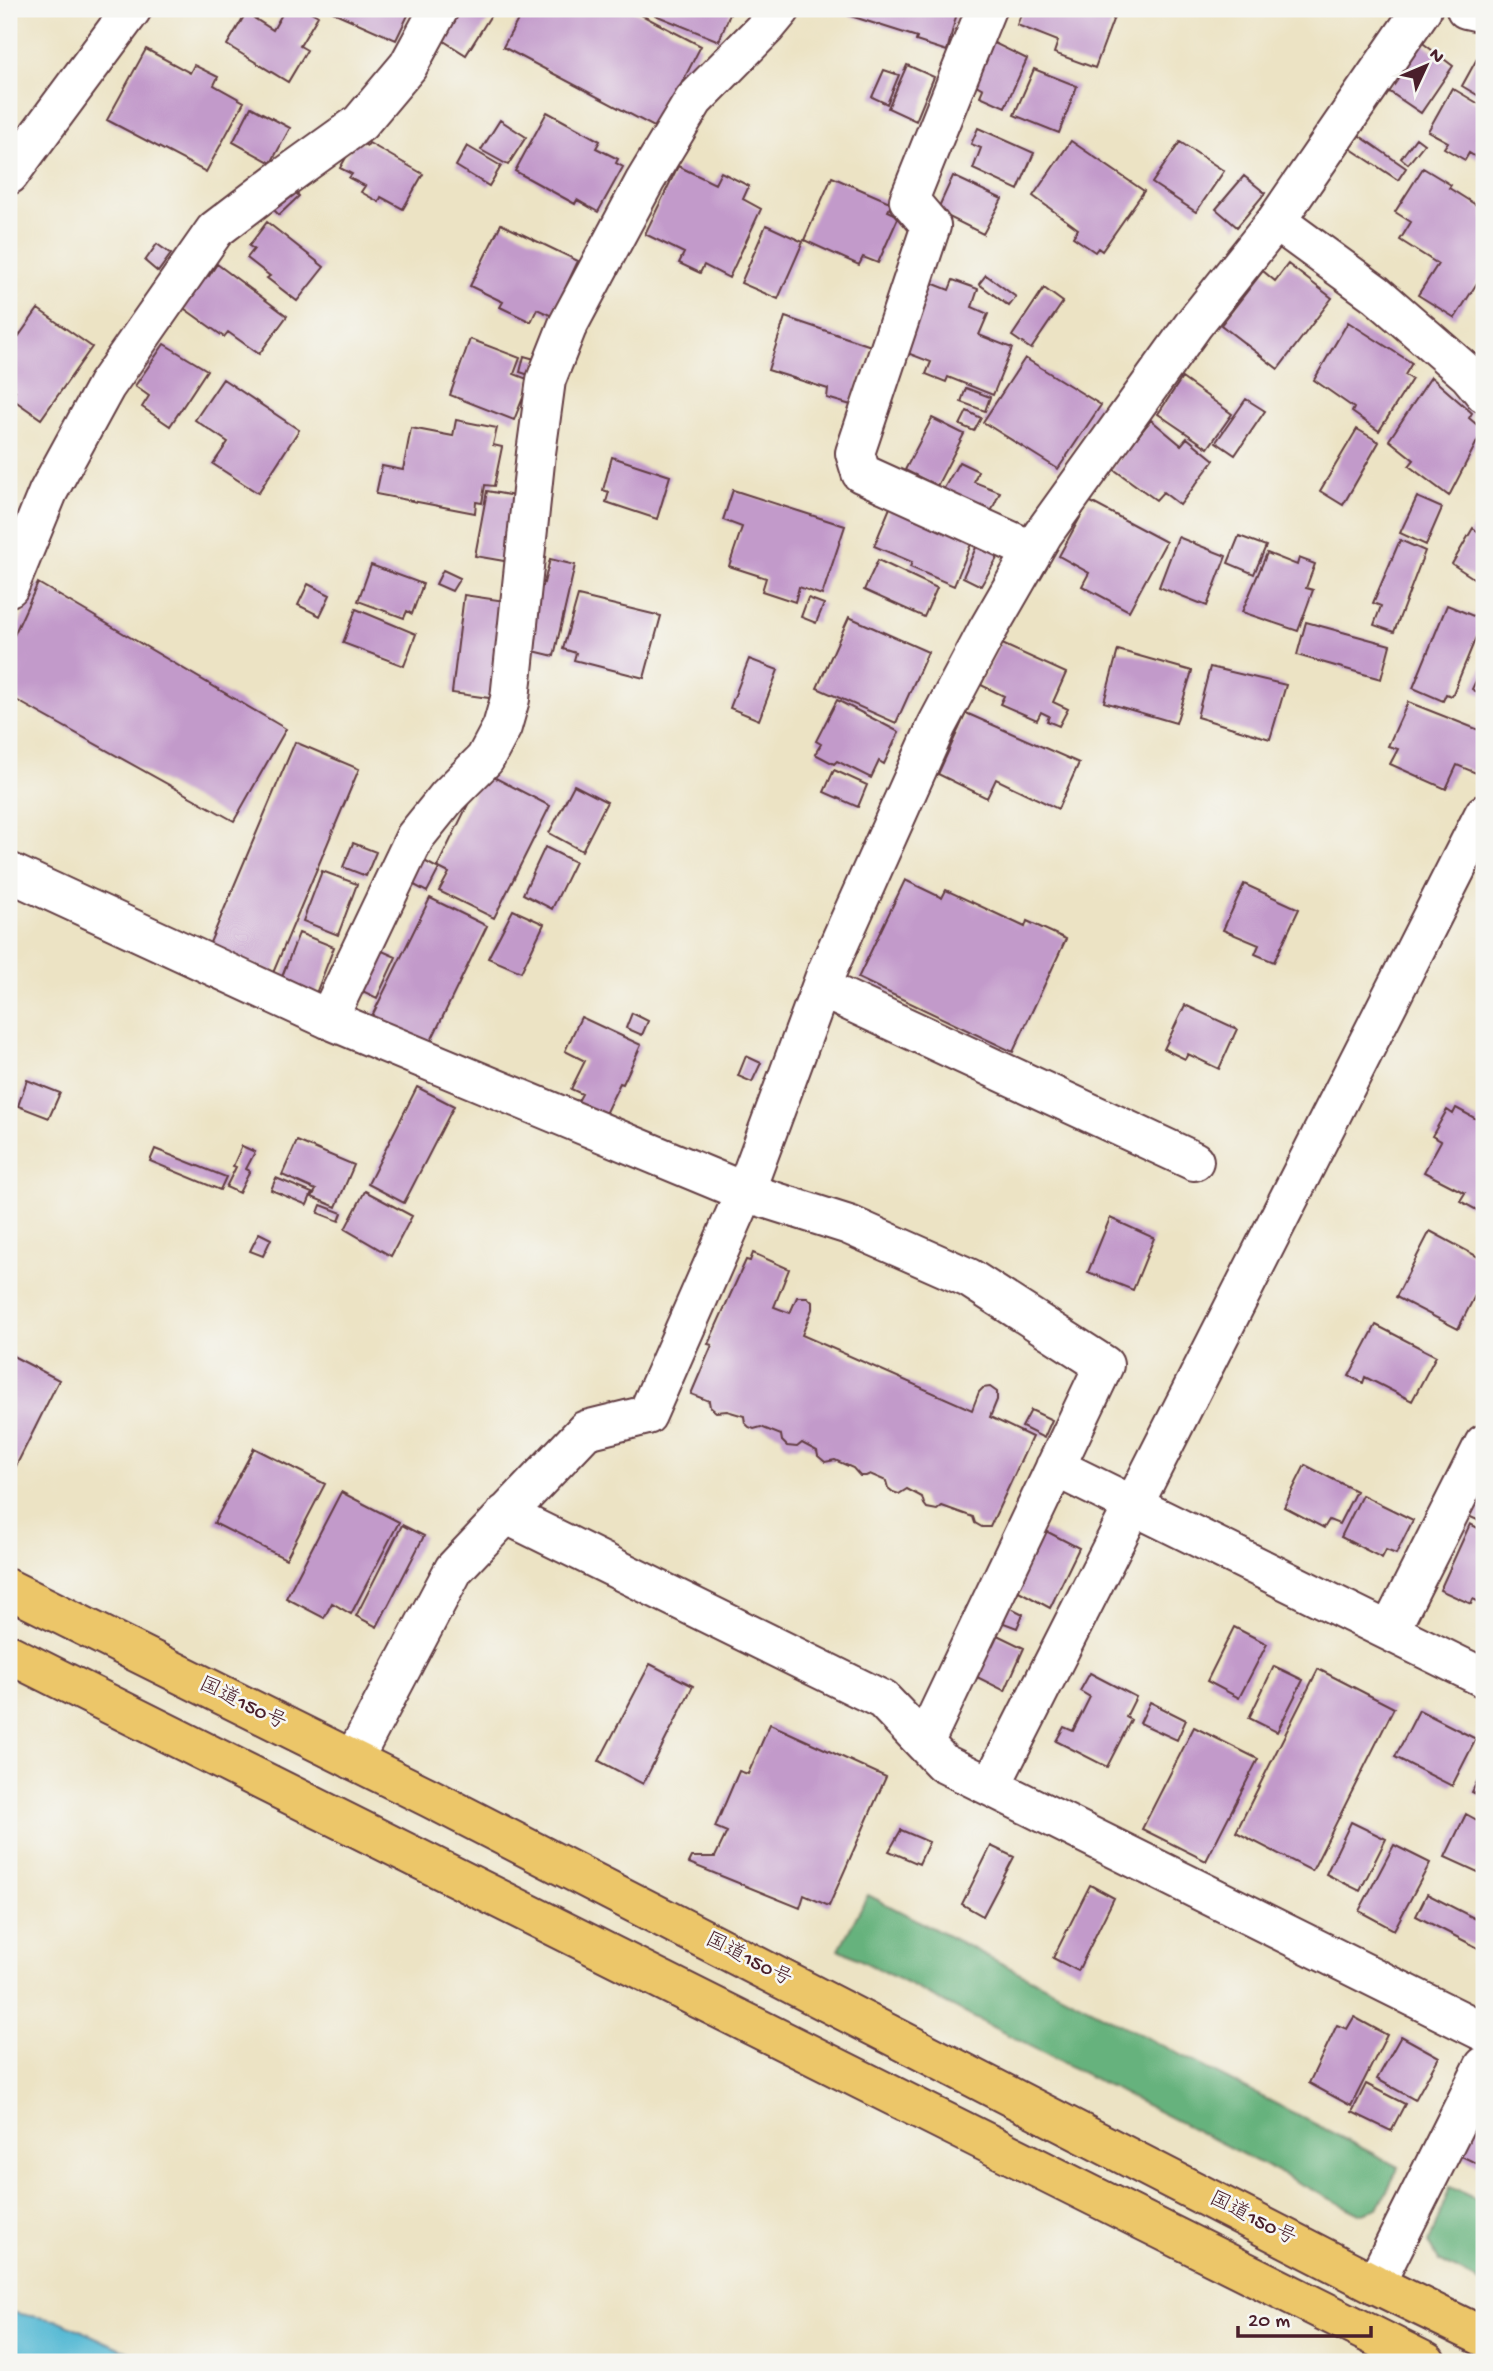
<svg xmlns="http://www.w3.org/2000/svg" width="1493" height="2371" viewBox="0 0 1493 2371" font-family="'Gochi Hand','Klee One',sans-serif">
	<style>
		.forest { fill: #66b27d; stroke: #586854; stroke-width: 2 }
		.water { fill: #55b9d4; stroke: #506c80; stroke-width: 2 }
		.building { fill: #c29aca }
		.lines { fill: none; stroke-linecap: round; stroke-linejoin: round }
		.minor-casing { stroke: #623c42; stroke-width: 42 }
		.tertiary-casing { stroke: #623c42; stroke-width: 42 }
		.trunk-casing { stroke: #623c42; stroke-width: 42 }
		.minor { stroke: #fff; stroke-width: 38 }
		.tertiary { stroke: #fff; stroke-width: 38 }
		.trunk { stroke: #ecc669; stroke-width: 38 }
		.labels { text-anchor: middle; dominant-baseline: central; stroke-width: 5; stroke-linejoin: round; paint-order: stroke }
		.street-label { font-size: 21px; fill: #4a1f2b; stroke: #f6f6f2 }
	</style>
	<rect width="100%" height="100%" fill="#f6f6f2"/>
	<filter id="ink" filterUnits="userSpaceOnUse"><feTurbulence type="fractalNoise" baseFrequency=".0143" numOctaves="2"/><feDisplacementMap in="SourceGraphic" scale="14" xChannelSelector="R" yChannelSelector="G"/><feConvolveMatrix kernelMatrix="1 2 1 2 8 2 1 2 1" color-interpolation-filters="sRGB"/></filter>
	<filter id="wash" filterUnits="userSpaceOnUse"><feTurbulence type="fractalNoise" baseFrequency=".00686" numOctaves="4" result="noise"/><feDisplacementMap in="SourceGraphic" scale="28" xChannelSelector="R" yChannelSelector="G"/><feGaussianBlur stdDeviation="1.57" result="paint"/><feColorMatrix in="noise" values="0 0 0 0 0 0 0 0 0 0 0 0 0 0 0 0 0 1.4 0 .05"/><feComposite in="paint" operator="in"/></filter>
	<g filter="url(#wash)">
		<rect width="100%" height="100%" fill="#ece3c4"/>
		<!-- forest -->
		<path class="forest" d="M868,1895L1399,2167L1378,2208L1360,2214L839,1949Z
			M1450,2187L1484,2203V2284L1439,2261L1429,2243Z"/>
		<!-- water -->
		<path class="water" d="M9,2312L60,2321L150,2362H9Z"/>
		<g id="blocks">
			<!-- building -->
			<path class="building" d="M285,9H306L318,16L300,46L307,50L288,82L227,45L246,13L273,30Z
				M335,9H411L396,40L333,12Z
				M457,9H482L491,15L466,55L439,38Z
				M524,9H630L701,46L658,129L503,47Z
				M652,9H732L719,41L655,15L657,11Z
				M839,9H958L947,51L916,41L917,37L838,12Z
				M1023,9H1117L1095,68L1054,53L1058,41L1017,25Z
				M986,39L1027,59L1005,107L980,96L983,89L971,82Z
				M1420,41L1453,66L1421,113L1387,90Z
				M1484,46V99L1462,86Z
				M146,49L190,73L194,65L218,77L214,85L244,102L206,172L107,120Z
				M907,65L934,77L916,121L888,108Z
				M1034,69L1077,86L1059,133L1014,115Z
				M884,70L899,75L887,104L872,97Z
				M1452,88L1484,107V162L1469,153L1465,160L1444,148L1448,142L1428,131Z
				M251,107L290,128L271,163L233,142Z
				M547,112L600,141L596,148L618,159L616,163L623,167L598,212L577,200L575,204L515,171Z
				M500,120L526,137L508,165L481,150Z
				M978,128L1034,153L1018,190L973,169L981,148L971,144Z
				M1357,134L1406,168L1398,180L1348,147Z
				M1416,138L1424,144L1408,164L1401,158Z
				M356,140L367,146L369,143L423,174L403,209L381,197L379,202L361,192L365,186L349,178L352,174L340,168Z
				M1071,141L1144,191L1102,251L1098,248L1095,252L1073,237L1078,229L1033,196Z
				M1180,142L1224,171L1196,212L1152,183Z
				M467,146L501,166L489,186L456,166Z
				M678,166L715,184L721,172L749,186L743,199L761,209L729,278L704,265L700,273L679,263L684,253L645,234Z
				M1423,168L1451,185L1449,188L1484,210V272L1455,318L1418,295L1438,264L1400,240L1411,222L1395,212Z
				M953,176L1002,199L983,234L937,211Z
				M1244,176L1265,193L1237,227L1216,209Z
				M832,177L892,203L888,211L899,216L878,263L863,257L859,265L804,240Z
				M283,180L299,196L279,215L264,200Z
				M267,222L324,267L297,301L267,278L270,276L247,258L254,249L249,246Z
				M501,224L578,261L552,316L537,309L531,322L500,307L503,302L470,286Z
				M766,225L803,242L778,299L741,283Z
				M157,244L171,254L158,272L145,261Z
				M217,264L287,316L259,354L228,332L224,337L178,304L202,271L209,276Z
				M1288,264L1332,298L1278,369L1221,325L1263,271L1275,281Z
				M986,275L1016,297L1009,306L979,284Z
				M924,280L949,290L953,280L978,289L972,307L988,314L979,335L1012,348L993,395L948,377L946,382L926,374L931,362L897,349Z
				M1044,288L1063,302L1031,349L1012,336Z
				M38,309L92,347L41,419L11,398L15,391L9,387V350Z
				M785,317L871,346L851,405L827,398L828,389L768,370Z
				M1348,322L1412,363L1405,375L1412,379L1379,431L1352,412L1354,408L1314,380Z
				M470,339L520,358L514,374L530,380L514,420L450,395Z
				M164,344L207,370L170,426L142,407L149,396L135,386Z
				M524,356L538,360L532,376L520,372Z
				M1025,358L1101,405L1058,469L983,422Z
				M1431,377L1472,413L1469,418L1483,430L1449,496L1409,466L1414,460L1389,440Z
				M1182,378L1232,414L1208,448L1158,414Z
				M223,379L299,430L258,493L213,464L228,442L195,420Z
				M966,388L990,397L985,411L961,402Z
				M1246,399L1265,411L1235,455L1216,442Z
				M967,411L981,418L974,431L960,425Z
				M932,418L964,434L937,486L905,470Z
				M456,420L497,428L493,445L502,447L494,486L485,485L482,503L476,502L475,513L376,494L382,466L403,470L411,428L453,436Z
				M1151,420L1181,445L1187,438L1214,460L1180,505L1163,492L1156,500L1112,468Z
				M1357,429L1379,442L1343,505L1320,491Z
				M612,457L670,476L657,519L606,502L609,492L603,490Z
				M959,462L978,471L974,482L1000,492L991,512L943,490Z
				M733,490L845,526L822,595L799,587L795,602L762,591L766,578L729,566L742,527L723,520Z
				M487,491L520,497L510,562L475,556Z
				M1417,497L1442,508L1426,545L1400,533Z
				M894,498L975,534L954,586L910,567L912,562L874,546Z
				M1089,501L1166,542L1129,611L1082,586L1089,573L1059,556Z
				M1473,528L1484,536V585L1452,564Z
				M981,536L1004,546L981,586L963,577Z
				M1239,536L1266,546L1254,574L1228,563Z
				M1178,537L1226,556L1207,606L1159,587Z
				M1400,540L1425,551L1394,632L1374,625L1381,606L1373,603Z
				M1267,553L1297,565L1299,558L1315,564L1306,588L1313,590L1298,631L1242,612Z
				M550,559L575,565L554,656L525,649L535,581L544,583Z
				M878,560L937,588L924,617L864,590Z
				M371,565L423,584L412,614L407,611L404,618L358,601Z
				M443,570L460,578L452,591L436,584Z
				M38,583L286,729L234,821L9,696V646Z
				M308,584L330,595L320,616L298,605Z
				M464,595L505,601L497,699L452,693Z
				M578,596L661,616L644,678L574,660L576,653L563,649Z
				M808,598L824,604L816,623L801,617Z
				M1447,605L1483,620L1452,696L1446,694L1443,701L1413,688Z
				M356,609L416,634L404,666L343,643Z
				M849,617L928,652L896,723L817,688Z
				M1306,622L1390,645L1381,679L1297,655Z
				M1000,643L1066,673L1053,702L1068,709L1059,726L1047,721L1049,716L1041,712L1037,720L1000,704L1004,696L981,685Z
				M1118,650L1192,671L1176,723L1104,702Z
				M749,659L778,670L759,720L730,708Z
				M1484,664V696L1472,689Z
				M1210,667L1286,685L1270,739L1197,717Z
				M837,700L899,732L884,764L879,761L871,778L837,761L834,764L815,754L821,744L816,741Z
				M1408,702L1484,732V752L1476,773L1457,765L1446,789L1390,764L1398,749L1388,746Z
				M966,713L1079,763L1058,809L996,779L987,798L938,774Z
				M295,742L359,769L273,973L209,945Z
				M834,770L867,785L858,807L824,792Z
				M484,772L550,806L494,918L439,891L449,873L437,867Z
				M574,785L607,802L582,851L549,833Z
				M353,843L376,852L366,876L343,867Z
				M545,847L575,862L552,909L523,894Z
				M417,857L439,869L427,892L405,880Z
				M322,871L357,884L338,935L303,921Z
				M905,880L942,898L946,890L1025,927L1027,921L1066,939L1013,1052L858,978Z
				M1244,884L1299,909L1274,962L1255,954L1259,945L1223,930Z
				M430,898L487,926L427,1049L370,1020Z
				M513,910L544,924L521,972L488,958Z
				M299,933L334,947L315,996L280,982Z
				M373,947L396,957L377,998L354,987Z
				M1185,1005L1237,1029L1219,1069L1188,1054L1185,1059L1164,1049Z
				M632,1013L648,1021L642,1035L626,1028Z
				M581,1017L641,1045L623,1084L620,1083L604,1116L577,1103L582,1094L571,1089L585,1061L565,1051Z
				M746,1056L761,1063L752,1082L738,1076Z
				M27,1080L60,1093L49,1118L18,1106Z
				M417,1087L454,1106L404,1203L368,1184Z
				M1456,1108L1484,1123V1214L1460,1201L1465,1193L1424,1172L1441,1141L1432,1136L1447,1110L1453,1114Z
				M297,1141L354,1165L336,1207L312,1197L316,1190L282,1175Z
				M242,1146L255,1152L246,1169L250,1171L239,1193L226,1187L236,1167L233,1166Z
				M155,1149L226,1177L220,1190L150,1161Z
				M276,1178L312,1193L307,1205L271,1190Z
				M365,1191L412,1216L391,1256L345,1229Z
				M321,1205L342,1213L339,1221L318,1213Z
				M1110,1218L1154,1238L1133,1290L1088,1272Z
				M1430,1231L1484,1260V1278L1458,1329L1396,1297Z
				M259,1233L271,1239L263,1256L250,1251Z
				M753,1253L789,1269L774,1307L790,1313L797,1297H807L812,1302V1309L802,1335L972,1410L979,1392L983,1388L990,1387L997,1392V1400L990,1417L1032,1437L990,1527H982L975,1523L973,1517L942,1506L937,1510L927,1508L924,1504L922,1497L907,1489L899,1494L893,1492L888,1488L886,1481L870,1474L866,1476H860L853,1468L835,1460L825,1462L818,1456L817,1451L802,1443L797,1447L787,1446L782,1441L781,1435L761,1427L754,1429L749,1427L745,1423L744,1416L727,1411L716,1412L710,1407L709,1401L691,1394L712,1345L708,1344L746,1260L750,1261Z
				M1376,1325L1436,1356L1412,1401L1365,1377L1363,1383L1349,1376Z
				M9,1354L59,1380L9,1480Z
				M1031,1410L1052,1420L1044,1438L1022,1427Z
				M254,1448L325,1484L286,1559L214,1523Z
				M1305,1465L1356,1491L1339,1524L1329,1520L1324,1528L1284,1507Z
				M1484,1476V1523L1466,1515Z
				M341,1492L399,1522L351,1614L332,1603L324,1618L286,1598Z
				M1362,1495L1413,1520L1396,1554L1386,1550L1382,1558L1341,1537Z
				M1470,1524L1484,1531V1604L1473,1599L1471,1604L1440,1590Z
				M402,1525L424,1536L377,1627L356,1616Z
				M1044,1530L1079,1548L1050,1608L1015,1589Z
				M1009,1607L1023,1614L1017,1628L1001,1622Z
				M1234,1627L1267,1644L1239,1698L1207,1681Z
				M995,1634L1024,1648L1005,1691L975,1676Z
				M650,1664L693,1686L643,1784L599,1761Z
				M1274,1666L1303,1680L1277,1732L1249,1718Z
				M1318,1669L1394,1708L1312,1871L1236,1832Z
				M1090,1673L1136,1697L1126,1717L1131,1720L1107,1767L1056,1741L1064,1727L1073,1731L1090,1697L1080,1691Z
				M1150,1702L1186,1720L1177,1740L1140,1723Z
				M1419,1710L1476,1739L1452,1786L1395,1757Z
				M770,1724L886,1777L829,1906L804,1895L800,1908L689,1863L692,1857H715L727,1832L715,1827L739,1771L748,1774Z
				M1194,1727L1258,1759L1206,1861L1142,1829Z
				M1484,1767V1798L1472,1792Z
				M1466,1814L1484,1824V1864L1480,1873L1445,1857Z
				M1351,1822L1386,1839L1360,1891L1326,1874Z
				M901,1830L929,1842L919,1864L889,1851Z
				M1394,1845L1430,1863L1394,1930L1359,1911Z
				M991,1846L1014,1857L983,1916L962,1904Z
				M1090,1885L1114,1898L1078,1971L1053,1958Z
				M1427,1894L1484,1923V1951L1416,1916Z
				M1354,2017L1387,2035L1351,2106L1309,2083L1337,2025L1347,2029Z
				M1401,2036L1439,2057L1415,2100L1377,2079Z
				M1366,2084L1405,2104L1391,2131L1352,2112Z
				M1484,2099V2167L1457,2154Z"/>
		</g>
	</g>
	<g filter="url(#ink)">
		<use href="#blocks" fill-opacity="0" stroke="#623c42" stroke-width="2"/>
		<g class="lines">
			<!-- minor casing -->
			<g class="minor-casing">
				<path id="minor" d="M986,9L909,200L931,226L855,453L861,473L1033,551
					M9,175L132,9
					M1276,221L1376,294L1469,375L1484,393
					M9,587L48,492L106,386L215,230L282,179L360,123L408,66L439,9
					M9,872L328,1019L745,1192L849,1225L969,1278L1104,1365L924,1743
					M821,988L1194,1161
					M328,1019L415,837L448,796L485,759L502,727L510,699L536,453L546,380L567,327L645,181L694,100L766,27L781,9
					M1055,1467L1484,1678
					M505,1514L883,1700L943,1763L1484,2032
					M1390,1630L1484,1444
					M353,1760L454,1569L586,1430L647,1415L745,1192L827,971L937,725L987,631L1043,534L1194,324L1276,221L1422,9
					M991,1786L1484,814
					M1375,2284L1484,2066"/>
			</g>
			<!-- tertiary casing -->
			<g class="tertiary-casing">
				<path id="tertiary" d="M1466,9L1484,13"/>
			</g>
			<!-- trunk casing -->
			<g class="trunk-casing">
				<path id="trunk" d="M9,1589L430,1798L1375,2284L1484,2337
					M9,1654L1426,2362"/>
			</g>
			<!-- minor -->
			<use href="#minor" class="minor"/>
			<!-- tertiary -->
			<use href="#tertiary" class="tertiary"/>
			<!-- trunk -->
			<use href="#trunk" class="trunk"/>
		</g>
	</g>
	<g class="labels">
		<!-- street labels -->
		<g class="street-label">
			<text transform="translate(242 1705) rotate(26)">国道150号</text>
			<text transform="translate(748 1961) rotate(27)">国道150号</text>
			<text transform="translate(1252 2220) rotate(27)">国道150号</text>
		</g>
	</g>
	<!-- margin -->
	<rect width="1493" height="2371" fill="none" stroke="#f6f6f2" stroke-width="35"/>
	<!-- north arrow -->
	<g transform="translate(1426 66) rotate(46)" stroke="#f6f6f2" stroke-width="5" paint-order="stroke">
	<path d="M0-5L12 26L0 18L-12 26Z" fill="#4a1f2b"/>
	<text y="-10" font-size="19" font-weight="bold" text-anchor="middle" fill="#4a1f2b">N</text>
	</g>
	<!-- scale -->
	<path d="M1238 2326v10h133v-10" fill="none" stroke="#4a1f2b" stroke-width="3.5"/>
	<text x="1248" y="2326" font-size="21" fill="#4a1f2b" stroke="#f6f6f2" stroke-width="5" paint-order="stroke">20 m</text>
</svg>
